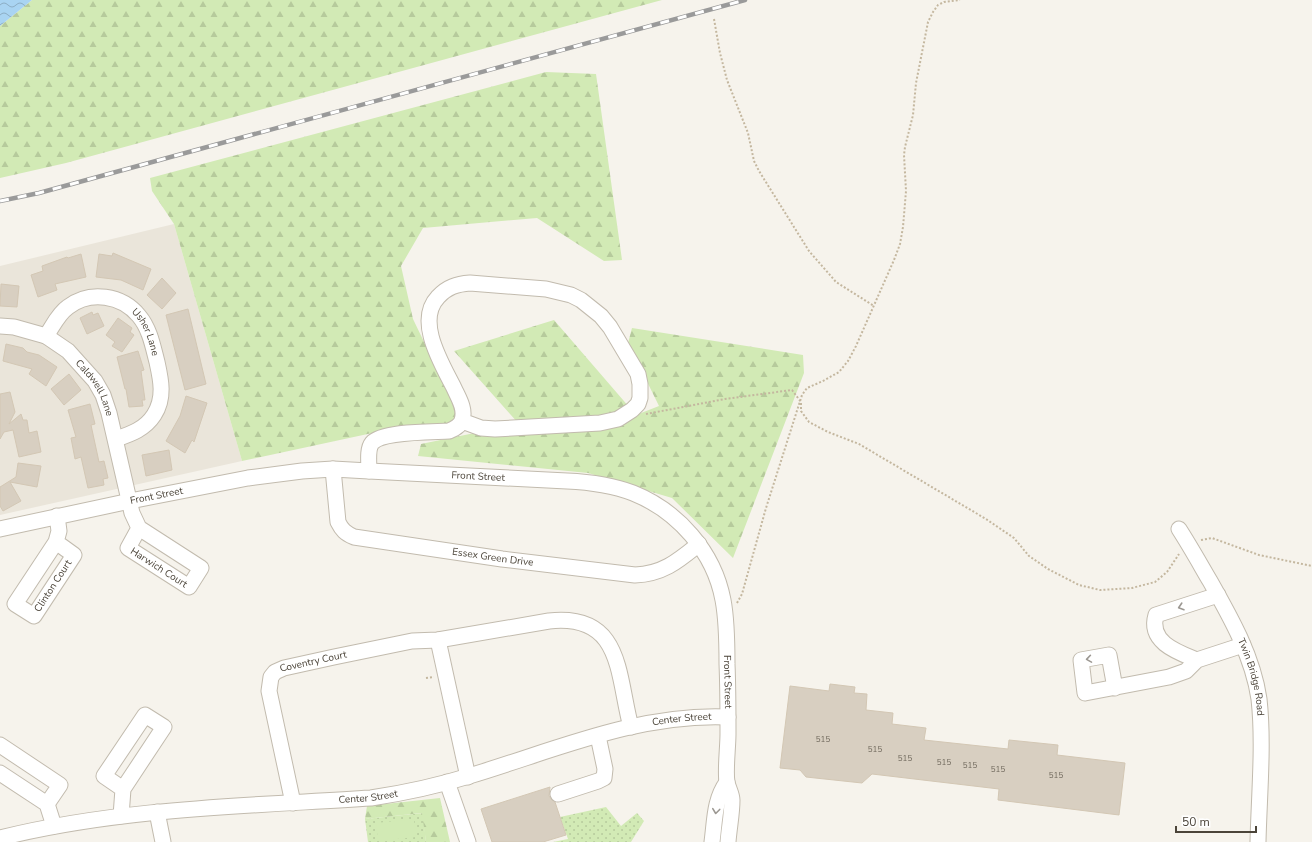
<svg xmlns="http://www.w3.org/2000/svg" width="1312" height="842" viewBox="0 0 1312 842" font-family="'Nunito Sans',sans-serif">
	<style>
		.residential { fill: #eae5da }
		.grass { fill: url(#grass-dots) }
		.forest { fill: url(#forest-firs) }
		.garden { fill: #d2eab5 }
		.water { fill: url(#water-waves) }
		.building { fill: #d8cfc1; stroke: #d3c7b4 }
		.lines { fill: none; stroke-linecap: round; stroke-linejoin: round }
		.minor-casing { stroke: #c2bbae; stroke-width: 17 }
		.path { stroke: #c4b79f; stroke-width: 2; stroke-dasharray: 2 2; stroke-linecap: butt }
		.minor { stroke: #fff; stroke-width: 15 }
		.rail-casing { stroke: #9a9a9a; stroke-width: 4.5 }
		.rail { stroke: #fff; stroke-width: 3; stroke-dasharray: 9; stroke-linecap: butt }
		.oneway { stroke: #9c9892 }
		.labels { text-anchor: middle; dominant-baseline: central; stroke-width: 3.5; stroke-linejoin: round; paint-order: stroke }
		.number-label { font-size: 8px; fill: #6e675b }
		.street-label { font-size: 10px; fill: #4b4439; stroke: #fff }
	</style>
	<defs>
		<pattern id="grass-dots" width="8" height="8" patternUnits="userSpaceOnUse"><rect width="8" height="8" fill="#d2eab5"/><path d="M2 2h.1M6 6h.1" fill="none" stroke="#b6ca9c" stroke-width="1.8" stroke-linecap="round"/></pattern>
		<pattern id="forest-firs" width="22" height="20" patternUnits="userSpaceOnUse"><rect width="22" height="20" fill="#d2eab5"/><path d="M5 1l3.5 6h-7zM16 11l3.5 6h-7z" fill="#b6ca9c"/></pattern>
		<pattern id="water-waves" width="16" height="10" patternUnits="userSpaceOnUse"><rect width="16" height="10" fill="#a9d4f2"/><path d="M0 5q4-4 8 0t8 0" fill="none" stroke="#8caec5"/></pattern>
	</defs>
	<rect width="100%" height="100%" fill="#f6f3ec"/>
	<!-- residential -->
	<path class="residential" d="M174,224L242,461L0,515V266Z"/>
	<!-- grass -->
	<path class="grass" d="M606,807L621,826L637,813L644,821L631,842H553L568,839L560,817Z
		M423,813L426,842H368L365,819Z"/>
	<!-- forest -->
	<path class="forest" d="M32,0H662L66,163L0,178V26Z
		M546,72L596,74L622,260L604,261L537,218L423,228L401,266L413,319L462,421L377,432L242,461L174,224L152,191L150,178Z
		M554,320L636,415L659,406L628,343L632,328L803,355L804,373L733,558L672,498L588,473L418,456L421,444L519,424L454,351Z
		M440,798L450,842H426L422,813L365,819L367,806Z"/>
	<!-- garden -->
	<path class="garden" d="M414,819L416,837L378,841L376,823Z"/>
	<!-- water -->
	<path class="water" d="M0,0H32L0,26Z"/>
	<!-- building -->
	<path class="building" d="M113,253L151,269L143,290L121,280L96,277L99,254L112,256Z
		M81,254L86,277L55,284L57,290L38,297L31,275L43,271L42,266L67,257L68,258Z
		M162,278L176,293L162,309L147,295Z
		M1,284L19,286L17,307L0,306Z
		M188,309L206,384L185,390L166,315Z
		M92,312L93,315L98,313L104,326L87,334L80,318Z
		M118,318L132,328L130,332L134,335L122,352L112,346L115,342L106,335Z
		M6,344L23,348L27,352L39,355L57,367L46,386L29,374L32,369L3,361Z
		M138,351L144,370L141,371L145,400H142L143,406L129,407L126,389H125L117,357Z
		M69,374L81,390L64,405L51,389Z
		M10,392L15,412L9,424L21,414L23,420H27L29,433L37,431L41,452L19,457L13,430L4,432L0,439V394Z
		M186,396L207,403L194,442L192,440L185,453L166,441L180,416Z
		M90,404L95,424L91,425L99,462L104,461L108,478L103,479L104,485L88,488L81,457L75,459L71,438L76,437L68,410Z
		M169,450L172,470L146,476L142,455Z
		M18,463L41,466L37,487L10,482L21,501L3,511L0,506V487L16,477Z
		M830,684L855,687L854,693L867,694L866,710L893,713L892,724L926,728L924,740L1008,749L1009,740L1058,745L1057,755L1125,763L1119,815L998,800L999,789L872,774L862,783L806,777L800,770L780,768L790,686L829,691Z
		M550,787L549,796L552,800L555,802L566,835L543,842H492L481,809Z"/>
	<g class="lines">
		<!-- minor casing -->
		<g class="minor-casing">
			<g id="minor">
				<path id="s1" d="M0,326L14,327L46,336L68,351L95,381L103,395L109,413L132,513L139,528L128,548L189,587L201,568L139,528"/>
				<path id="s2" d="M46,336C53,326 58,314 68,307C90,290 122,295 139,316C150,329 153,347 157,362C161,380 165,398 154,415C145,429 131,434 116,439"/>
				<path id="s3" d="M333,469L338,522C342,530 345,533 354,537L502,559L635,575C663,574 678,561 699,544"/>
				<path d="M369,471C369,463 367,449 372,443C382,431 433,432 449,431C454,429 461,425 462,420C466,409 458,397 454,388C442,364 415,321 438,297C447,287 457,284 470,283L546,289L571,295L581,300L601,316L610,327L638,374L640,384V398L638,404L632,410L618,419L600,423L495,429L481,428L462,421"/>
				<path id="s4" d="M0,529L130,501L248,478L302,471L333,469L369,471L567,481C590,482 612,485 633,493C678,511 714,552 723,600C727,621 727,643 727,664C728,687 728,710 728,734C728,747 725,771 727,782C728,788 732,794 732,800C732,814 729,828 728,842"/>
				<path id="s5" d="M1179,529C1190,546 1200,564 1210,581C1231,618 1253,657 1259,699C1264,744 1259,796 1258,842"/>
				<path d="M56,542L74,555L34,616L15,604L56,542L59,531L57,516"/>
				<path d="M438,640L468,777"/>
				<path d="M1197,660C1177,652 1148,642 1156,615L1218,595"/>
				<path d="M1115,688L1109,655L1081,660L1085,693L1169,677L1186,671L1197,660L1243,645"/>
				<path d="M0,745L60,785L47,804"/>
				<path d="M0,773L47,804L54,826"/>
				<path d="M447,782L468,842"/>
				<path d="M558,794L598,781L604,778L605,769L598,736"/>
				<path id="s6" d="M293,803L269,691L271,677L275,672L284,668L334,657L412,641L438,640L549,621C623,613 617,675 631,727"/>
				<path d="M157,812L163,842"/>
				<path d="M121,816L123,789L164,727L145,715L104,776L123,789"/>
				<path id="s7" d="M0,838C121,808 247,806 371,798C404,793 437,786 469,776C553,751 638,713 728,717"/>
				<path d="M712,842C715,820 714,800 727,782"/>
			</g>
		</g>
		<!-- path -->
		<path class="path" d="M714,19L720,53L727,80L748,133L754,161L759,171L809,251L836,282L874,306
			M646,414L725,399L792,390L801,402V411L809,422L828,432L859,444L986,519L1014,538L1029,556L1048,569L1079,585L1100,590L1132,588L1155,582L1167,572L1179,554
			M1201,540L1212,538L1259,555L1312,566
			M737,603L742,594L766,508L802,395L807,388L823,381L839,372L848,361L856,346L894,260L900,244L903,227L906,191L904,155L905,147L913,115L916,83L928,22L933,12L938,5L944,2L960,0
			M426,678L434,677"/>
		<!-- minor -->
		<use href="#minor" class="minor"/>
		<!-- rail casing -->
		<g class="rail-casing">
			<path id="rail" d="M0,201L39,193L745,0"/>
		</g>
		<!-- rail -->
		<use href="#rail" class="rail"/>
	</g>
	<!-- one-way arrows -->
	<defs><path id="oneway-chevron" d="M-2-3.5L2.5 0L-2 3.5" fill="none" stroke-width="1.6" stroke-linecap="round" stroke-linejoin="round"/></defs>
	<g class="oneway">
		<use href="#oneway-chevron" transform="translate(1181 607) rotate(162)"/>
		<use href="#oneway-chevron" transform="translate(1089 659) rotate(171)"/>
		<use href="#oneway-chevron" transform="translate(716 811) rotate(97)"/>
	</g>
	<g class="labels">
		<!-- number labels -->
		<g class="number-label">
			<text x="823" y="739">515</text>
			<text x="875" y="749">515</text>
			<text x="905" y="758">515</text>
			<text x="944" y="762">515</text>
			<text x="970" y="765">515</text>
			<text x="998" y="769">515</text>
			<text x="1056" y="775">515</text>
		</g>
		<!-- street labels -->
		<g class="street-label">
			<text stroke="none"><textPath href="#s2" startOffset="133">Usher Lane</textPath></text>
			<text stroke="none"><textPath href="#s1" startOffset="120">Caldwell Lane</textPath></text>
			<text stroke="none"><textPath href="#s4" startOffset="484">Front Street</textPath></text>
			<text stroke="none"><textPath href="#s4" startOffset="160">Front Street</textPath></text>
			<text stroke="none"><textPath href="#s3" startOffset="216">Essex Green Drive</textPath></text>
			<text stroke="none"><textPath href="#s1" startOffset="328">Harwich Court</textPath></text>
			<text transform="translate(53 586) rotate(-57)">Clinton Court</text>
			<text stroke="none"><textPath href="#s6" startOffset="175">Coventry Court</textPath></text>
			<text stroke="none"><textPath href="#s5" startOffset="166">Twin Bridge Road</textPath></text>
			<text stroke="none"><textPath href="#s4" startOffset="868">Front Street</textPath></text>
			<text stroke="none"><textPath href="#s7" startOffset="695">Center Street</textPath></text>
			<text stroke="none"><textPath href="#s7" startOffset="371">Center Street</textPath></text>
		</g>
	</g>
	<!-- scale -->
	<path d="M1176 826v6h80v-6" fill="none" stroke="#4b4439" stroke-width="2"/>
	<text x="1182" y="826" font-size="12" fill="#4b4439" stroke="#ffffff" stroke-width="3" paint-order="stroke">50 m</text>
</svg>
